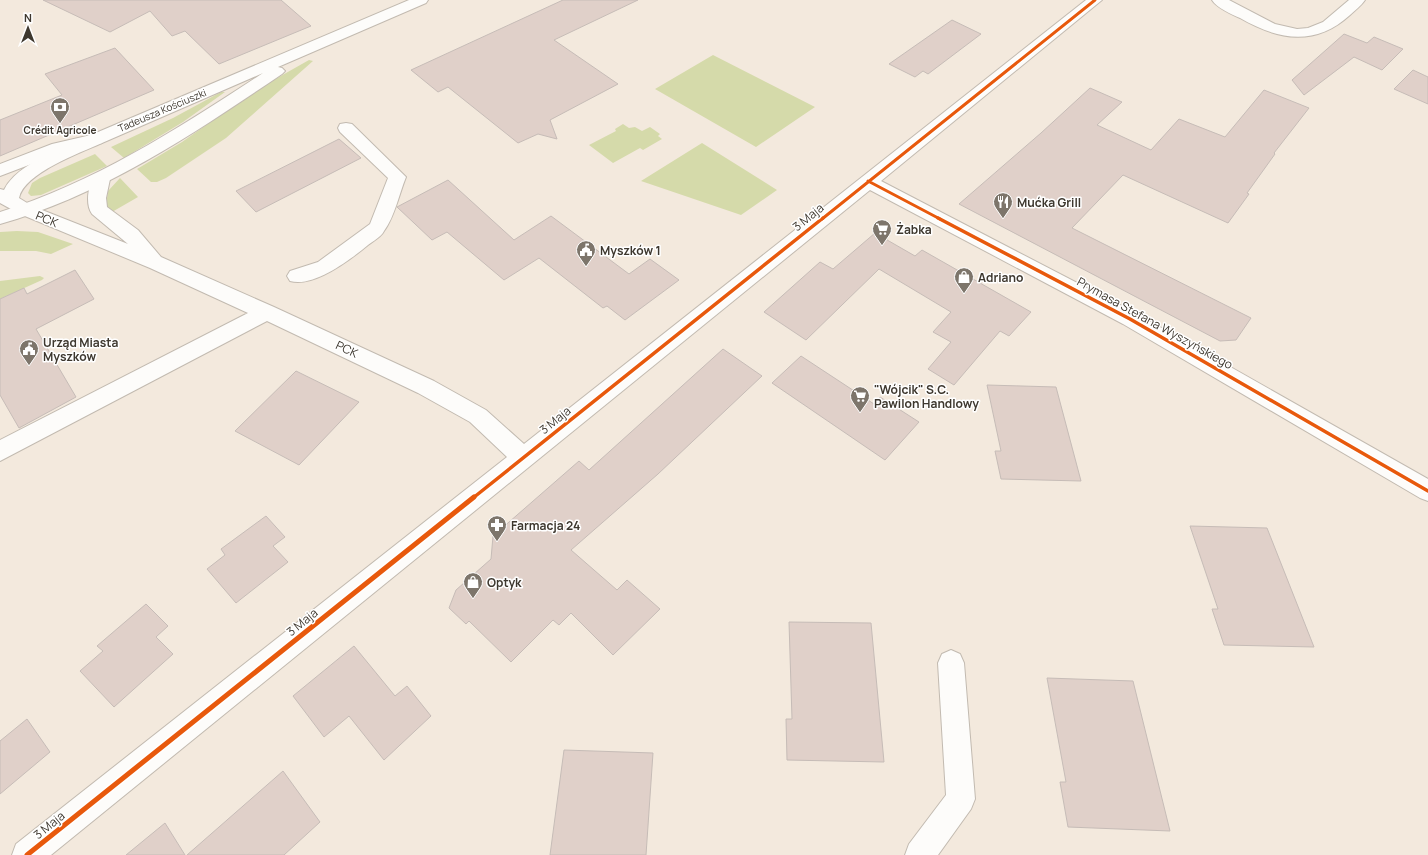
<svg xmlns="http://www.w3.org/2000/svg" width="1428" height="855" viewBox="0 0 1428 855" font-family="Manrope,sans-serif">
	<style>
		.green { fill: #d5daaa }
		.building { fill: #e0d0c9; stroke: #c6bcb7 }
		.lines { fill: none; stroke-linecap: round; stroke-linejoin: round }
		.minor-casing { stroke: #c2bab0; stroke-width: 2 }
		.major-casing { stroke: #c2bab0; stroke-width: 2 }
		.minor { fill: #fdfcfa; fill-rule: evenodd }
		.major { fill: #fdfcfa; fill-rule: evenodd }
		.cycleway-far2-casing { stroke: #fff; stroke-width: 5 }
		.cycleway-far1-casing { stroke: #fff; stroke-width: 6 }
		.cycleway-casing { stroke: #fff; stroke-width: 8 }
		.cycleway-far2 { stroke: #e8590c; stroke-width: 3 }
		.cycleway-far1 { stroke: #e8590c; stroke-width: 3.5 }
		.cycleway { stroke: #e8590c; stroke-width: 5 }
		.labels { text-anchor: middle; dominant-baseline: central; stroke-width: 3; stroke-linejoin: round; paint-order: stroke }
		.far-street-label { font-size: 10px; fill: #3d372e; stroke: #fff }
		.far-poi-label { font-size: 10px; font-weight: bold; fill: #3d372e; stroke: #fff }
		.poi-label { font-size: 12px; font-weight: bold; fill: #3d372e; stroke: #fff; text-anchor: start }
		.street-label { font-size: 12px; fill: #3d372e; stroke: #fff }
	</style>
	<rect width="100%" height="100%" fill="#f3e9dd"/>
	<!-- green -->
	<path class="green" d="M713,55L815,107L756,147L655,89Z
		M309,60L313,61L226,138L166,178L157,182H151L137,169L182,142L256,90Z
		M221,92H225L183,122L124,158L111,147L173,118Z
		M623,124L629,128L635,127L642,131L650,127L660,134L658,136L662,139L643,150L640,148L613,163L589,145L616,131L615,129Z
		M702,143L777,190L741,215L641,181Z
		M95,154L107,166L41,195L31,196L28,193L32,183L40,178Z
		M120,178L138,197L112,212L106,205L108,191Z
		M17,231L38,232L73,244L51,254L36,251H0V232Z
		M40,276L44,278L42,280L0,299V281Z"/>
	<!-- building -->
	<path class="building" d="M43,0H281L311,26L219,64L185,31L172,36L150,11L110,32Z
		M563,0H638L554,40L618,84L550,120L557,139L538,134L518,143L448,87L438,92L411,70Z
		M952,20L981,34L928,74L923,71L915,77L889,64Z
		M1344,34L1367,43L1374,37L1403,49L1382,70L1354,57L1304,95L1292,80Z
		M115,48L154,90L0,156V120L62,95L45,74Z
		M1413,70L1428,77V104L1394,89Z
		M1090,88L1122,102L1097,125L1151,150L1179,119L1225,137L1264,90L1309,108L1274,153L1275,154L1247,193L1249,194L1228,223L1123,175L1072,228L1251,318L1236,340L1220,341L959,204L1041,133Z
		M339,139L361,158L256,212L236,191Z
		M448,180L514,240L551,216L629,274L650,259L679,280L625,320L607,306L603,308L539,258L504,280L447,232L432,240L397,207Z
		M875,233L915,256L922,250L1031,312L1009,336L1000,331L954,385L928,369L951,342L933,332L951,312L879,269L806,340L764,312L820,262L833,269Z
		M75,270L94,299L36,329L76,397L19,428L0,395V299L24,288L27,294Z
		M723,349L762,376L658,474L571,550L617,590L627,580L660,609L613,655L571,613L559,625L553,620L511,662L469,621L466,624L449,608L456,590L491,559L493,536L579,461L589,470Z
		M801,356L874,404L880,397L919,422L885,460L772,383Z
		M296,371L359,402L299,465L235,431Z
		M987,385L1056,387L1081,481L1001,479L995,451H1001Z
		M266,516L285,537L273,546L288,562L236,603L207,569L225,555L221,549Z
		M1190,526L1267,528L1314,647L1224,645L1212,609H1218Z
		M146,604L168,626L156,637L173,654L114,707L80,671L103,651L97,646Z
		M789,622L871,623L884,762L787,760L786,719H792Z
		M354,646L395,696L407,686L431,716L384,760L349,716L324,737L293,696Z
		M1047,678L1133,681L1170,831L1068,827L1060,782H1066Z
		M27,719L50,752L0,794V741Z
		M564,750L653,753L646,855H550Z
		M283,771L320,822L284,855H187Z
		M165,823L185,855H126Z"/>
	<g class="lines">
		<!-- minor casing -->
		<g class="minor-casing">
			<path id="minor" d="M1086,0H1102L881,181L1137,314L1428,479V501L1420,498L1123,324L870,190L51,855H12L16,844L507,457L470,422L418,393L267,321L0,461V440L248,313L150,268L20,214L0,203V189L4,190C17,163 64,148 90,135L96,134L102,135L104,139L102,143C80,153 24,173 19,198L32,206L128,244L92,214C85,204 88,185 95,175L101,173L107,175L110,179L106,198L107,207L138,230L161,257L274,307L434,381L486,410L524,444Z
				M1212,0H1229L1275,24L1297,29L1308,28L1323,22L1349,0H1365C1361,6 1355,10 1350,15C1315,47 1278,40 1240,18C1231,14 1217,8 1212,0Z
				M346,123L352,124L406,177C399,194 395,216 384,231C381,237 373,241 368,245C351,259 314,288 290,281L287,276L290,271L318,262L370,224L388,178L340,132L338,128L340,124Z
				M951,650L960,654L964,663L975,799L971,809L938,855H905L909,844L946,795L938,663L942,654Z"/>
		</g>
		<!-- major casing -->
		<g class="major-casing">
			<path id="major" d="M409,0H428L426,3L278,67L282,68L285,71L282,74C193,134 105,194 0,224V212C96,182 179,128 263,73L102,143L63,152L0,176V164L52,144L91,135Z"/>
		</g>
		<!-- minor -->
		<use href="#minor" class="minor"/>
		<!-- major -->
		<use href="#major" class="major"/>
		<!-- cycleway-far2 casing -->
		<g class="cycleway-far2-casing">
			<path id="cycleway-far2" d="M868,181L940,219
				M822,219L1095,0"/>
		</g>
		<!-- cycleway-far1 casing -->
		<g class="cycleway-far1-casing">
			<path id="cycleway-far1" d="M938,218L1130,319L1428,491
				M473,498L823,218"/>
		</g>
		<!-- cycleway casing -->
		<g class="cycleway-casing">
			<path id="cycleway" d="M27,855L474,497"/>
		</g>
		<!-- cycleway-far2 -->
		<use href="#cycleway-far2" class="cycleway-far2"/>
		<!-- cycleway-far1 -->
		<use href="#cycleway-far1" class="cycleway-far1"/>
		<!-- cycleway -->
		<use href="#cycleway" class="cycleway"/>
	</g>
	<!-- icons -->
	<defs>
		<g id="bank-pin" transform="scale(1)"><path d="M0 17L-7.5 6A9.5 9.5 0 1 1 7.5 6Z" fill="#7d756b" stroke="#fff"/><path d="M-6-4H6V4H-6ZM0-2.3a2.3 2.3 0 1 0 0 4.6a2.3 2.3 0 1 0 0-4.6Z" fill="#fff"/></g>
		<g id="restaurant-pin" transform="scale(1)"><path d="M0 17L-7.5 6A9.5 9.5 0 1 1 7.5 6Z" fill="#7d756b" stroke="#fff"/><path d="M-5-6h1v4h1v-4h1v4h1v-4h1v5L-1.5 .5V6h-2V.5L-5-1ZM5-6V6H3V1.5H1.5Q1.5-4 5-6Z" fill="#fff"/></g>
		<g id="supermarket-pin" transform="scale(1)"><path d="M0 17L-7.5 6A9.5 9.5 0 1 1 7.5 6Z" fill="#7d756b" stroke="#fff"/><path d="M-6-5.5h2.5l.6 2H6L4.5 2H-2.5L-4.4-4H-6ZM-1.5 3.2a1.3 1.3 0 1 0 .1 0ZM3 3.2a1.3 1.3 0 1 0 .1 0Z" fill="#fff"/></g>
		<g id="civic-pin" transform="scale(1)"><path d="M0 17L-7.5 6A9.5 9.5 0 1 1 7.5 6Z" fill="#7d756b" stroke="#fff"/><path d="M-.6-6.5H3V-4.5H.6V-3L4-1V1h2V6H-6V1h2V-1L-.6-3ZM-1.2 2.5V6h2.4V2.5Z" fill="#fff"/></g>
		<g id="shop-pin" transform="scale(1)"><path d="M0 17L-7.5 6A9.5 9.5 0 1 1 7.5 6Z" fill="#7d756b" stroke="#fff"/><path d="M-5-2.5h2.3a2.7 3.5 0 0 1 5.4 0H5L5.5 6h-11ZM-1.5-2.5h3a1.5 2.3 0 0 0-3 0Z" fill="#fff"/></g>
		<g id="pharmacy-pin" transform="scale(1)"><path d="M0 17L-7.5 6A9.5 9.5 0 1 1 7.5 6Z" fill="#7d756b" stroke="#fff"/><path d="M-2-6h4v4h4v4h-4v4h-4v-4h-4v-4h4Z" fill="#fff"/></g>
	</defs>
	<g fill-rule="evenodd">
		<use href="#bank-pin" x="60" y="107"/>
		<use href="#restaurant-pin" x="1003" y="202"/>
		<use href="#supermarket-pin" x="882" y="229"/>
		<use href="#civic-pin" x="586" y="250"/>
		<use href="#shop-pin" x="964" y="277"/>
		<use href="#civic-pin" x="29" y="349"/>
		<use href="#supermarket-pin" x="860" y="396"/>
		<use href="#pharmacy-pin" x="497" y="525"/>
		<use href="#shop-pin" x="473" y="582"/>
	</g>
	<g class="labels">
		<!-- far-street labels -->
		<g class="far-street-label">
			<text transform="translate(162 110) rotate(-23)">Tadeusza Kościuszki</text>
		</g>
		<!-- far-poi labels -->
		<g class="far-poi-label">
			<text x="60" y="130">Crédit Agricole</text>
		</g>
		<!-- poi labels -->
		<g class="poi-label">
			<text x="1017" y="202">Mućka Grill</text>
			<text x="896" y="229">Żabka</text>
			<text x="600" y="250">Myszków 1</text>
			<text x="978" y="277">Adriano</text>
			<text x="43" y="342">Urząd Miasta<tspan x="43" dy="14">Myszków</tspan></text>
			<text x="874" y="389">"Wójcik" S.C.<tspan x="874" dy="14">Pawilon Handlowy</tspan></text>
			<text x="511" y="525">Farmacja 24</text>
			<text x="487" y="582">Optyk</text>
		</g>
		<!-- street labels -->
		<g class="street-label">
			<text transform="translate(808 217) rotate(-39)">3 Maja</text>
			<text transform="translate(47 219) rotate(23)">PCK</text>
			<text transform="translate(1155 323) rotate(29)">Prymasa Stefana Wyszyńskiego</text>
			<text transform="translate(347 349) rotate(25)">PCK</text>
			<text transform="translate(555 420) rotate(-39)">3 Maja</text>
			<text transform="translate(302 622) rotate(-39)">3 Maja</text>
			<text transform="translate(49 825) rotate(-39)">3 Maja</text>
		</g>
	</g>
	<!-- north arrow -->
	<g transform="translate(28 28)" stroke="#ffffff" stroke-width="3" paint-order="stroke">
	<path d="M0-3L7 15L0 10L-7 15Z" fill="#3d372e"/>
	<text y="-6" font-size="11" font-weight="bold" text-anchor="middle" fill="#3d372e">N</text>
	</g>
</svg>
